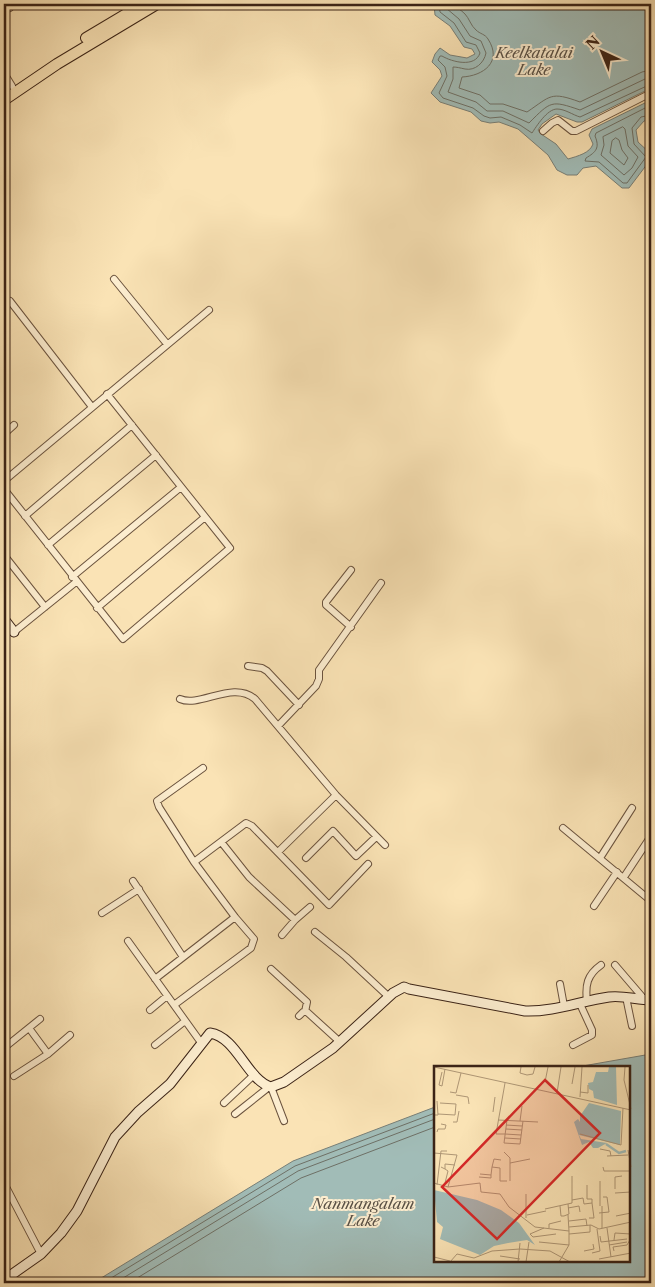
<svg xmlns="http://www.w3.org/2000/svg" width="655" height="1287" viewBox="0 0 655 1287" font-family="'Libre Caslon Text',serif">
	<style>
		.water { fill: #a1bcb7; stroke: #787f77 }
		.lines { fill: none; stroke-linecap: round; stroke-linejoin: round }
		.shore { stroke: #6e7066; stroke-width: 1 }
		.street-casing { stroke: #6b533e; stroke-width: 8 }
		.secondary-casing { stroke: #3b2316; stroke-width: 11 }
		.primary-casing { stroke: #3b2316; stroke-width: 12 }
		.street { stroke: #fcedcf; stroke-width: 6 }
		.secondary { stroke: #fcedcf; stroke-width: 9 }
		.primary { stroke: #fae3b5; stroke-width: 10 }
		.labels { text-anchor: middle; dominant-baseline: central; stroke-width: 4; stroke-linejoin: round; paint-order: stroke }
		.water-label { font-size: 15px; font-style: italic; fill: #5a5146; stroke: #fcedcf }
		.inset-river { fill: none; stroke: #a1bcb7; stroke-width: 2.5 }
		.inset-road { fill: none; stroke: #ae9675; stroke-width: 1 }
		.view { fill: #d62828; fill-opacity: 0.15; stroke: #d62828; stroke-width: 2.5 }
		.inset-edge { fill: none; stroke: #3b2316; stroke-width: 2.5 }
	</style>
	<rect width="100%" height="100%" fill="#fae3b5"/>
	<filter id="stains"><feTurbulence type="fractalNoise" baseFrequency=".004" numOctaves="4"/><feColorMatrix values="0 0 0 0 .2 0 0 0 0 .09 0 0 0 0 .02 0 0 0 .5 -.17"/></filter>
	<radialGradient id="worn" r=".72"><stop offset=".6" stop-color="#630" stop-opacity="0"/><stop offset="1" stop-color="#630" stop-opacity=".3"/></radialGradient>
	<!-- water -->
	<path class="water" d="M434,4H651V88L582,122H577L556,114L542,124L538,130L541,134L556,144L568,159C578,156 590,153 593,144L589,135L592,129L651,100V119L644,121L636,130L638,142L651,154V159L629,188H622L596,166L583,168L577,175H567L557,170L548,155L518,129L499,122L490,123L481,121L471,112L440,102L431,93L442,76L440,70L432,62L435,54L440,48L450,55L467,58L475,54L472,49L464,47L450,26L435,15Z
		M651,1054V1283H93L293,1161L435,1107V1261H629V1067H577Z"/>
	<g class="lines">
		<!-- shore -->
		<path class="shore" d="M439,4L440,12L454,23L466,42L476,45L480,53C475,68 452,62 442,56H440L438,60L445,67L447,76L439,93L443,98L473,108L484,116L490,118L501,117L520,125L532,133C536,127 547,109 557,109C565,109 573,115 580,117L651,84
			M445,4L446,8L459,19L470,36L481,41L486,53C484,63 475,71 465,69C460,68 457,67 453,67V79L448,92L476,102L487,111H503L529,123C551,101 551,100 580,110L645,79L651,78
			M453,4C456,7 461,10 465,14C469,18 471,26 476,30C480,34 485,34 488,39C503,62 483,76 462,77L459,88L480,95L490,104H503L527,112C551,96 550,91 580,102L642,72L651,70
			M651,105L596,133L595,136C600,148 596,152 586,158L585,161L599,162L623,183H627L646,157L634,144L632,128L641,117L651,115
			M623,127L625,129L628,146L638,157L632,168L624,175L601,155L604,145L603,137Z
			M616,138L619,140L622,150L628,158L624,165L610,153L612,141Z
			M103,1283L295,1166L435,1113
			M115,1283L298,1171L435,1119
			M129,1283L301,1178L435,1127"/>
		<!-- street casing -->
		<g class="street-casing">
			<path id="street" d="M6,4L10,8
				M4,73L12,86
				M543,131L552,123L558,120L572,131H576L651,93
				M114,279L167,344
				M10,301L92,407
				M4,434L14,425
				M4,481L209,310
				M4,489L123,639L230,548L107,394
				M25,516L132,425
				M48,545L156,455
				M4,555L45,607
				M351,570L326,602V605L351,627
				M72,577L181,487
				M97,608L205,517
				M14,632L76,582
				M248,666L262,668L267,671L299,705
				M180,699C200,708 233,680 255,699L336,795L385,845
				M278,726L316,686L319,679V670L381,583
				M563,828L651,901
				M222,843L249,877L295,920
				M278,852L336,795
				M306,858L333,831L356,856L376,837
				M600,858L632,808
				M194,862L159,807L157,801L203,768
				M624,877L651,836
				M133,881L183,957
				M594,906L617,872
				M102,913L139,889
				M235,917L194,862L246,823L252,826L329,905L368,864
				M315,932L346,957L389,997
				M282,935L295,920L310,907
				M128,941L202,1044
				M615,965L645,1000
				M271,969L307,1002L305,1012
				M155,979L235,917L254,939L251,948L174,1005
				M560,984L564,1006
				M626,997L632,1026
				M587,1002C585,985 587,975 601,965
				M150,1010L167,996
				M299,1016L303,1012H307L340,1042
				M29,1028L48,1054
				M155,1045L185,1021
				M573,1045L592,1035V1030L580,1004
				M4,1048L40,1019
				M14,1076L48,1054L70,1035
				M271,1087L284,1121
				M224,1103L255,1074
				M235,1114L269,1087
				M4,1183L41,1254"/>
		</g>
		<!-- secondary casing -->
		<g class="secondary-casing">
			<path id="secondary" d="M4,619L14,632
				M4,1280L41,1254L61,1233L77,1211L115,1137L138,1112L170,1084L210,1033C237,1037 247,1080 271,1087L284,1082L333,1048L393,993L404,987L409,989L525,1011C553,1012 581,1001 609,997C623,995 637,1000 651,1000"/>
		</g>
		<!-- primary casing -->
		<g class="primary-casing">
			<path id="primary" d="M86,38L143,4
				M4,100L57,64L157,4"/>
		</g>
		<!-- street -->
		<use href="#street" class="street"/>
		<!-- secondary -->
		<use href="#secondary" class="secondary"/>
		<!-- primary -->
		<use href="#primary" class="primary"/>
	</g>
	<g class="labels">
		<!-- water labels -->
		<g class="water-label">
			<text x="534" y="52">Keelkatalai<tspan x="534" dy="17">Lake</tspan></text>
			<text x="363" y="1203">Nanmangalam<tspan x="363" dy="17">Lake</tspan></text>
		</g>
	</g>
	<!-- overview -->
	<g transform="translate(434 1066)">
		<rect width="196" height="196" fill="#fae3b5"/>
		<path d="M175,1H182L183,39L160,32L159,25L155,23L154,17L159,16L162,6H174ZM155,37L187,45L186,79L145,69L147,73L173,77L164,82H159L155,76L148,79L140,56L144,53L146,56V50ZM0,124L43,134L67,144L85,157L101,179L93,174L74,177L60,180L46,189L6,173L9,161L3,156Z" fill="#a1bcb7"/>
		<path class="inset-river" d="M172,78L185,87L192,85"/>
		<path class="inset-road" d="M0,1L197,44M87,1L86,7L93,9L99,8L101,1M191,1L190,14L197,43M8,6L5,19L8,20L11,3M111,16L114,1M71,17L62,68H71M138,18L141,1M16,26L22,27L27,7M146,26L154,27V19M123,27L127,1M22,29L34,31L35,38M146,31L148,1M59,46L61,31M4,48L21,49L22,38L6,37M0,49H4L3,35M64,54L104,56M73,54L70,77L86,78L89,55M86,55L88,40M19,56H23L25,45M72,59L88,60M72,63L88,64M3,66L4,63H11L12,59L7,58M71,68L87,69M146,68L187,79L189,42M71,72L87,73M166,83L176,85L177,90M194,84L197,101M70,86L76,92V115M0,87L23,89L14,121M173,90L194,89M76,97L96,93M7,101L11,103V98L21,99M58,101L60,93L67,94M169,101L170,105H197M57,109L58,101L66,102V115H73M45,111L57,112V109L46,108M166,115V140M0,117L14,121L46,117L47,126L66,128L75,141L101,161L135,165L134,149M3,119L7,85H13M153,119V133H158V137M10,121L14,105L11,103M181,123V111L188,110M181,127L197,126M92,128V152M138,134L149,132L150,138L158,137L160,152H155M126,140L127,150H130L135,148L134,138M134,142L145,140L146,146M111,143L138,137V110M165,147L175,146L173,131H169M93,149L112,145M182,150L197,147M135,155L152,153L153,160M135,161L157,159L165,163L197,156M110,162L96,168L99,171L122,168M115,162V158L127,155M168,162V140M173,162L177,191M135,168L156,166V159M166,170L167,176L193,173M180,174L181,167L197,168M105,176L135,179M175,179L193,176M150,185L160,183L159,178M180,185L179,181L193,179L197,172M158,187L166,185L163,163M66,190L86,193M0,191L16,195M165,193L197,187M16,196L23,188L40,192L58,185L86,183L116,185L136,196M84,196L86,177M92,196L95,176M125,196L135,179V165"/>
		<path class="view" d="M111,14L166,67L63,173L8,121Z"/>
		<rect width="196" height="196" class="inset-edge"/>
	</g>
	<!-- margin -->
	<rect width="655" height="1287" fill="none" stroke="#fae3b5" stroke-width="20"/>
	<rect x="5" y="5" width="645" height="1277" fill="none" stroke="#3b2316" stroke-width="2.5"/>
	<rect x="10" y="10" width="635" height="1267" fill="none" stroke="#3b2316"/>
	<!-- north arrow -->
	<g transform="translate(602 52) rotate(316)" stroke="#fcedcf" stroke-width="4" paint-order="stroke">
	<path d="M0-4L9 19L0 12L-9 19Z" fill="#3b2316"/>
	<text y="-8" font-size="14" font-weight="bold" text-anchor="middle" fill="#3b2316">N</text>
	</g>
	<rect width="100%" height="100%" filter="url(#stains)"/>
	<rect width="100%" height="100%" fill="url(#worn)"/>
</svg>
